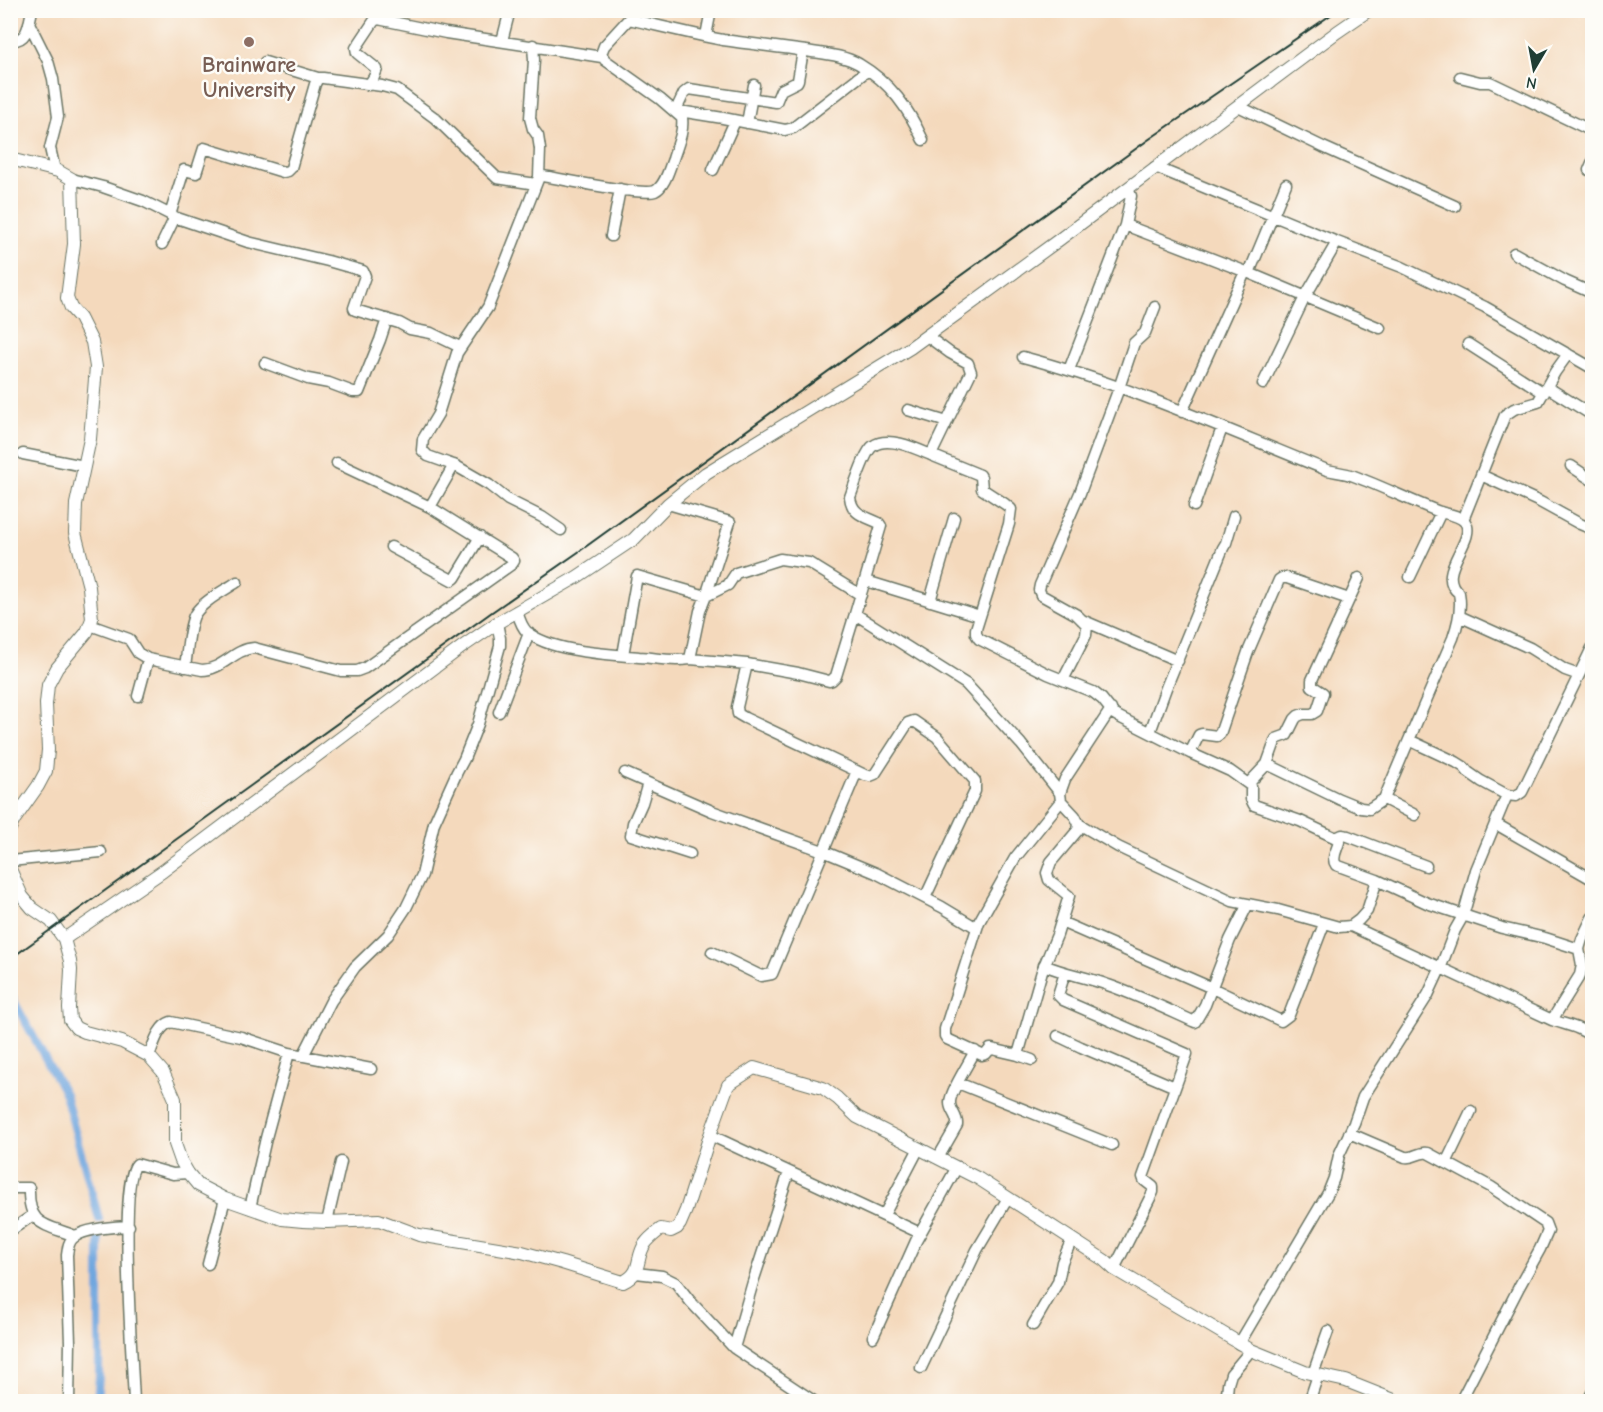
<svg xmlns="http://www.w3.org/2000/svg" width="1603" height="1412" viewBox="0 0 1603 1412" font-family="'Comic Neue',sans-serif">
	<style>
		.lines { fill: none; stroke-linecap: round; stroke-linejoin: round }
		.canal { stroke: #70a6de; stroke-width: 8 }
		.minor-casing { stroke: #6a7464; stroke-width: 13 }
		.tertiary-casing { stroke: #6a7464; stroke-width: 14 }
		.minor { stroke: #fff; stroke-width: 10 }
		.tertiary { stroke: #fff; stroke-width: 12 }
		.rail { stroke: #1f3d34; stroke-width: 2 }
		.education-dot { fill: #8d6e63; stroke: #fdfcf7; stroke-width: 2 }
		.labels { text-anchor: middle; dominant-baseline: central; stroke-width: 5; stroke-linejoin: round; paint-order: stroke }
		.education-label { font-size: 22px; font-weight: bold; fill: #785e54; stroke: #fdfcf7 }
	</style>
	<rect width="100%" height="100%" fill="#fdfcf7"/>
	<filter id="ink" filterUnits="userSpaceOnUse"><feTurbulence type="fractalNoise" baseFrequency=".0167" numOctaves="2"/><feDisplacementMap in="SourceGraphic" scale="12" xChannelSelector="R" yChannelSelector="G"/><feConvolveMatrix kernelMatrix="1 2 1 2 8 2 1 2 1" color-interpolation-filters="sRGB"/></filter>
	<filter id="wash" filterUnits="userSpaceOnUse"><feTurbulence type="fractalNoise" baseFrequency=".008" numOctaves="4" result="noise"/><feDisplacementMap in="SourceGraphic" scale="24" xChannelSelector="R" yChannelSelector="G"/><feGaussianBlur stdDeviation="1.35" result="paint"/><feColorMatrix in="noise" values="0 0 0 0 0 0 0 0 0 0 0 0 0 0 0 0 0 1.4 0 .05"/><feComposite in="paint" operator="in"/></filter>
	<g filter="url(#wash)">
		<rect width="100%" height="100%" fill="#f4d9bc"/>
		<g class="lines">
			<!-- canal -->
			<path class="canal" d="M10,994L65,1094L99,1219
				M97,1402L99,1376V1236"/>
		</g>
	</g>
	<g filter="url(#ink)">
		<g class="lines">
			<!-- minor casing -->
			<g class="minor-casing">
				<path id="minor" d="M629,19C660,26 692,34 723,40C751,44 778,47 806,51C824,54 843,55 859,64C891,83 908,108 923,140
					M29,23L48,61L53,79L58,117L50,148L55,170
					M706,36L711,10
					M10,40C28,42 29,24 32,10
					M502,41L510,10
					M533,45L534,60L530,118L533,129L538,136L540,149L539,177
					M265,62L318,78
					M1460,77L1480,82H1490L1592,131
					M369,85L374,77L377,69L357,53L356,48L374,21L378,19L446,33L602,57
					M1238,106L1323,147L1455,206
					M673,110L723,118L785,130L793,128L868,70
					M676,110L684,93L689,89L776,102L781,90L797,82L798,80L803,51
					M747,123L754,85
					M1155,167L1337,242L1402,267L1485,307L1592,368
					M713,170L735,121
					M1589,170L1592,163
					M72,179L103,187L143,201L177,218L248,242L328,261L363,271L365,276L354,308L355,310L399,323L410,329L431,333L460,347
					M170,215L184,170L196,173L204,148L283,172L288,171L291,168L315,84L318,78H323L382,86L397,90L435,118L497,178L536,184
					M1125,225L1249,273L1380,328
					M611,236L620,189
					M162,244L175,217
					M1514,253L1565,281L1592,293
					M1249,273L1286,184
					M927,336L950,353L968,363L971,372L931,455L980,475L981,477L982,489L1005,504L1011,509L1009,524L976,629V634L979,639L1048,674L1093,692L1102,699L1114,714L1119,717L1190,753L1230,771L1251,786V799L1254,805L1300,821L1336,838L1339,842C1337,850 1331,858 1336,865L1377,880L1427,903L1502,928L1545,938L1579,949
					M1468,344L1544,393
					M1023,357C1128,385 1227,430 1327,470C1336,472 1346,473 1354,476C1383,487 1411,501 1440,512C1447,514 1459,515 1465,522C1478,540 1433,573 1459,593C1462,608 1458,624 1453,638L1409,740L1456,762L1464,767L1468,772L1481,781L1507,795L1476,870L1463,916L1455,930L1440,969L1428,995L1363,1097L1354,1123L1339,1155L1334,1178L1328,1193L1239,1344
					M265,363L308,379L329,383L353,392H359L380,340L387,319
					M1069,370L1125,225L1131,196L1128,188
					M1263,384L1305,297L1337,242
					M1547,387L1592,415
					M908,410L947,422
					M1182,412L1245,272
					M23,454L84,466
					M931,455C917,449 888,435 873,446C865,451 854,487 850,497C852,515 865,516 879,523L881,526L855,614L966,684L1021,744L1060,793
					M337,463L430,507
					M1571,466L1592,480
					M1481,475L1540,502L1580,524L1592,529
					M668,504L730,522L706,596L700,611L690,659L747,664L798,673L829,681L832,680L836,676L855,614
					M1194,506L1222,428
					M1463,520L1505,415L1514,409L1538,402L1555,372L1568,354
					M561,530L542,517L508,500L489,485L456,466L428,456L422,450L423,439L438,414L457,353L488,307L539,177L543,176C561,179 642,196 655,191C665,186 669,169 673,159C677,146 684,132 682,118L660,99L605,60L601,54L604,46L637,10
					M391,547L452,580L455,578L480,537
					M1410,577L1441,512
					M866,581L980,616
					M930,601L954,518
					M517,611C519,618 521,626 527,632C551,652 609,654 639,657C659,658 670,662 690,659
					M1459,616L1530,648L1565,670L1579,675L1592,648
					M1082,620L1178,661
					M90,625L129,639L138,653L148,659L202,670C222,670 234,649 254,648L341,671H357L365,668L512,564L514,561L512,558L430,507L454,465
					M623,655L637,576L706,596L728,585L736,573L780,559L809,563L861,595
					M747,664L737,707L738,714L745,718L865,775L870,776L875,774L908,723L914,721L937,737L975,781V791L925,898
					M185,667C187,655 189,623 195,614C203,601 224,591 237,582
					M1063,680L1086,635L1087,625L1077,615L1041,595L1039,590L1040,585L1080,493L1119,388L1134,343L1145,333L1155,307
					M138,696L148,659
					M499,712L529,633
					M1150,732L1166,688L1223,548L1226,543L1234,516
					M1190,753L1199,735L1202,734L1217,736L1220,734L1248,652L1279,580L1282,578H1287L1349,599
					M1267,764L1339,799L1361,808L1369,809L1384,799L1409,740
					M625,773L712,811L823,851L876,873L942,907L977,928
					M648,783L642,803L633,823L631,835L690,854
					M1249,783L1267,764L1276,739L1287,735L1295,719L1298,716L1303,714H1312L1317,711L1323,693L1312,686V680L1359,578
					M1507,795L1516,796L1522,792L1579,675
					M1384,799L1415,815
					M1079,824L1118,847L1232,901L1278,910L1339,927L1351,926L1359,920L1367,911L1377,880
					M1496,824L1592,879
					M1336,838L1342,835L1348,836L1426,866
					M10,861L101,852
					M1592,918L1582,939L1579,949L1582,965L1580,975L1552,1020C1566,1025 1581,1027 1592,1037
					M1061,922L1212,988L1281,1021L1289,1015L1324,924
					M1351,926L1552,1020
					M712,952L761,976L772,974L857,771
					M1044,965C1065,974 1087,977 1108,985C1137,995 1166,1009 1195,1022L1205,1005L1230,940L1248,904
					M1065,973L1058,995L1063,1000L1187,1054L1143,1177L1144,1180L1153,1187V1192L1114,1269
					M1058,1036L1081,1047L1175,1087
					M1018,1055L992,1049H990L986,1054L982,1055L947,1039L945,1036V1029L979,922L1015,858L1061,801
					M149,1056C154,1044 158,1026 171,1022L241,1037L289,1053
					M303,1056L331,1001L355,967L388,935L406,908L422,875L434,823L457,772L464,759L478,724L500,646V638L497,623
					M1032,1060L1018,1055L1042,971L1057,935L1069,896L1049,880L1047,873L1051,862L1078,830L1079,824L1075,816L1061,801L1060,793L1065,779L1111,709
					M958,1083L1112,1145
					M1349,1133L1405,1157C1414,1159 1419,1151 1428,1153L1491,1187L1545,1223L1548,1231L1540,1249L1519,1287L1460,1402
					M710,1135L920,1233
					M938,1158L957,1125C958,1116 950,1111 950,1103C949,1094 970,1061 975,1051
					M1446,1163L1471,1111
					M789,1172L753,1282L734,1348L815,1402
					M10,1188H29C28,1226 44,1224 75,1236
					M250,1208L266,1138L289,1053L371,1069
					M884,1215L919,1148
					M327,1222L341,1162
					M10,1231L33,1215
					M208,1264L225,1199
					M636,1273L662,1276L676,1283L690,1301L734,1348
					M1033,1325L1058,1282L1062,1262L1072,1239
					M873,1337L916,1241L957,1167
					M921,1368L977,1250L1008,1198
					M1313,1374L1328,1331
					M69,1402L70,1342L67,1255C68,1249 68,1242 73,1238C84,1228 114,1227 129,1226
					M134,1402C133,1367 118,1180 137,1164L173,1174L188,1173
					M199,1402V1401
					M1226,1402L1228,1384L1231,1374L1251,1350
					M1309,1402L1318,1375
					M1588,1402L1592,1393"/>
			</g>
			<!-- tertiary casing -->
			<g class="tertiary-casing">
				<path id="tertiary" d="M10,159L58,171L72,179L74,244L67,298L71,308L80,318L92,342L96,367L90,439L76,504L75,533L89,587L92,619L87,632L57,668L48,685L46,704L48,750L46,771L38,786L14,820L10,828
					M10,869L22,896L32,908L51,921L64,939L70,961L71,970L69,1008L70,1020L76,1028L85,1032L122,1042L149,1056L163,1072L175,1099V1144L181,1161L188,1173L198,1185L225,1199L282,1219L303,1221L327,1222L379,1220L419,1235L522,1252L562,1263L623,1282C643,1273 635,1258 645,1244C649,1238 656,1233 661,1229L671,1231L677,1228L680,1224L686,1210L710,1135L728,1085L754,1068L823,1088L837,1098L857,1117L979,1179L1104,1260L1114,1269L1251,1350L1305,1372L1346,1381L1399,1402
					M64,939L163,871L462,647L497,623L577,577L634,539L668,504L706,473L910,348L1056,242L1337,32L1369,10"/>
			</g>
			<!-- minor -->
			<use href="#minor" class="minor"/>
			<!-- tertiary -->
			<use href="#tertiary" class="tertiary"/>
			<!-- rail -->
			<path class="rail" d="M10,959L492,612L577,553L1148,140L1338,10"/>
		</g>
	</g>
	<!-- markers -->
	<circle class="education-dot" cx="249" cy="42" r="6"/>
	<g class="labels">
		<!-- education labels -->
		<g class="education-label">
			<text x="249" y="65">Brainware<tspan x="249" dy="25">University</tspan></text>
		</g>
	</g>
	<!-- margin -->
	<rect width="1603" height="1412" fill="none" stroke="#fdfcf7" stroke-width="36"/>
	<!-- north arrow -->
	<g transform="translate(1534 69) rotate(190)" stroke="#fdfcf7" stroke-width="4.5" paint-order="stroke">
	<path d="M0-4.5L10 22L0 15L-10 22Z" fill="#1f3d34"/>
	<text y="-9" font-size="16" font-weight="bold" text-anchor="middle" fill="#1f3d34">N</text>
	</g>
</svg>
